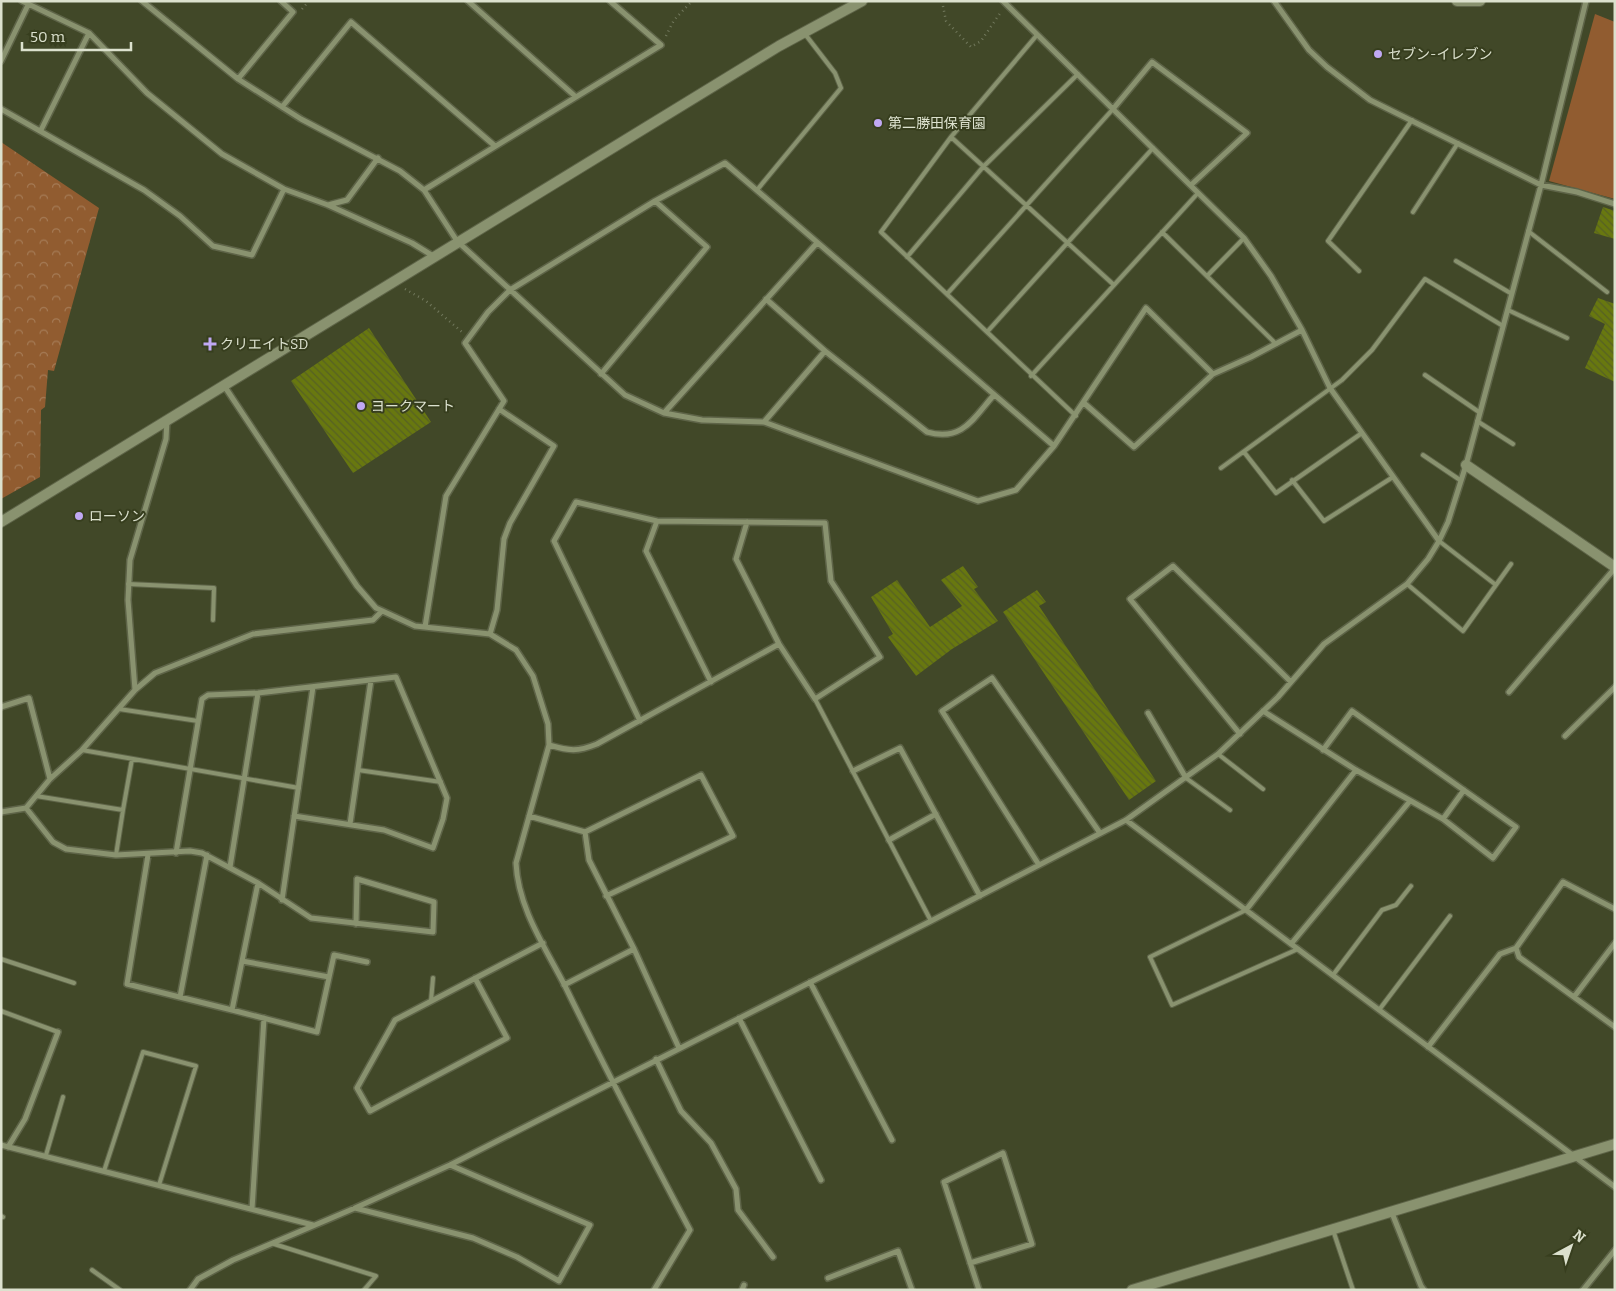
<svg xmlns="http://www.w3.org/2000/svg" width="1616" height="1291" viewBox="0 0 1616 1291" font-family="Bitter,'Noto Sans JP',serif">
	<style>
		.forest { fill: url(#forest-crowns) }
		.garden { fill: #915c30 }
		.building { fill: url(#building-back-hatch) }
		.lines { fill: none; stroke-linecap: round; stroke-linejoin: round }
		.lane-casing { stroke: #5e6448; stroke-width: 6 }
		.street-casing { stroke: #5e6448; stroke-width: 8 }
		.secondary-casing { stroke: #5e6448; stroke-width: 12 }
		.path { stroke: #72795d; stroke-width: 2.5; stroke-dasharray: 1 4; stroke-linecap: butt }
		.lane { stroke: #89926f; stroke-width: 4 }
		.street { stroke: #89926f; stroke-width: 5 }
		.secondary { stroke: #89926f; stroke-width: 10 }
		.poi-dot { fill: #c0a8f3; stroke: #373e1e; stroke-width: 2 }
		.labels { text-anchor: middle; dominant-baseline: central; stroke-width: 4; stroke-linejoin: round; paint-order: stroke }
		.poi-label { font-size: 14px; fill: #dce1ce; stroke: #373e1e; text-anchor: start }
	</style>
	<defs>
		<pattern id="forest-crowns" width="20" height="18" patternUnits="userSpaceOnUse" patternTransform="scale(1.25)"><rect width="20" height="18" fill="#915c30"/><path d="M2 6a3 3 0 1 1 6 0M12 15a3 3 0 1 1 6 0" fill="none" stroke="#a57b56"/></pattern>
		<pattern id="building-back-hatch" width="6" height="6" patternUnits="userSpaceOnUse" patternTransform="scale(1.25)"><rect width="6" height="6" fill="#68780f"/><path d="M-1 5l2 2M0 0l6 6M5-1l2 2" fill="none" stroke="#576124"/></pattern>
	</defs>
	<rect width="100%" height="100%" fill="#414828"/>
	<!-- forest -->
	<path class="forest" d="M1,142L99,208L54,371L48,370L45,407L41,410L40,477L1,499Z"/>
	<!-- garden -->
	<path class="garden" d="M1595,14L1615,22V199L1549,181Z"/>
	<!-- building -->
	<path class="building" d="M1603,207L1615,211V239L1594,233Z
		M1598,298L1615,304V382L1585,368L1605,324L1589,316Z
		M369,328L431,422L353,473L291,381Z
		M963,566L978,587L974,589L998,621L952,649L916,676L888,637L893,634L871,597L897,580L930,627L962,606L941,580Z
		M1037,590L1046,602L1039,606L1156,781L1129,800L1003,612Z"/>
	<g class="lines">
		<!-- lane casing -->
		<g class="lane-casing">
			<path id="lane" d="M1037,35L951,137L881,232L1076,416
				M951,137L1114,285
				M757,190L841,88L835,73L805,34
				M1413,212L1458,143
				M1528,231L1607,292
				M1162,232L1276,344
				M907,257L983,167L1078,74
				M1456,261L1512,294
				M1359,271L1328,241L1412,120
				M1207,276L1244,238
				M947,294L1113,109
				M1508,310L1567,338
				M987,332L1153,148
				M1425,375L1479,412
				M1031,376L1198,193
				M1477,421L1513,444
				M1244,452L1276,493L1362,433
				M1423,455L1460,480
				M1221,468L1342,380L1372,350L1425,279L1503,326
				M1292,480L1324,521L1393,477
				M1439,541L1496,585
				M128,584L214,588L213,620
				M1407,584L1463,631L1511,564
				M815,699L931,921
				M119,709L198,721
				M82,750L299,788
				M1218,754L1263,789
				M358,770L441,782
				M1186,778L1230,810
				M36,796L123,810L116,855
				M123,810L132,759
				M1246,910L1150,957L1172,1005L1298,949
				M1,959L74,983
				M1333,975L1382,910L1396,905L1411,886
				M431,1001L433,978
				M1379,1010L1450,916
				M1,1011L58,1032
				M46,1155L63,1097
				M104,1171L143,1052L196,1066L159,1185
				M1,1216L3,1217
				M1333,1230L1353,1290
				M274,1244L376,1276L364,1290
				M92,1270L120,1290"/>
		</g>
		<!-- street casing -->
		<g class="street-casing">
			<path id="street" d="M22,1L89,33L147,93L222,154L284,189L328,205L412,243L433,256
				M142,1L238,79L301,119L400,171L424,190L457,241L625,395L664,413L702,420L764,422L978,501L1016,490L1054,446L1146,308L1213,374
				M468,1L576,97
				M1003,1L1244,238L1271,276L1302,330L1330,388L1439,541
				M1274,1L1309,50L1327,67L1370,100L1541,185L1577,192L1615,204
				M1,61L28,5
				M238,79L293,12L281,1
				M282,107L351,22L495,146
				M1,109L144,190L180,216L213,246L252,255L284,189
				M1113,109L1152,62L1247,133L1191,185
				M41,130L89,33
				M424,190L661,45L610,1
				M328,205L347,200L378,158
				M766,299L825,351
				M601,374L707,247L655,201
				M225,387L357,586L376,608L415,626L490,634L516,650L533,676L548,724L549,745L516,863C518,908 545,947 565,986C605,1068 647,1149 690,1230L654,1290
				M1084,403L1134,447L1213,374L1251,357L1302,330
				M664,413L817,243
				M764,422L825,351L927,432C962,442 973,419 993,396
				M657,521L646,551L711,682
				M425,627L446,496L504,401L465,343L488,312L510,290L655,201L725,163L1054,446
				M490,634L497,610L504,539L510,523L554,446L499,409
				M135,690L155,673L253,634L373,620L382,611
				M1509,692L1615,568
				M1,707L29,698L50,779
				M1263,711L1356,770L1443,819L1493,858L1516,827L1352,711L1323,750
				M1148,713L1186,778
				M640,721L554,541L576,502L657,521L825,523L831,581L880,657L815,699L779,644L736,559L747,522
				M1240,734L1130,599L1173,566L1291,682
				M1565,736L1615,687
				M549,745C570,751 577,752 597,744L779,644
				M853,771L900,748L980,896
				M26,808L53,842L66,849L116,855L190,851L202,853L258,883L311,918L433,932L434,902L357,879L356,924
				M1,812L26,808L50,779L82,750L135,690L128,600L130,560L166,439L167,420
				M529,816L585,832L701,775L733,836L606,896
				M1443,819L1464,790
				M1126,820L1615,1187
				M350,824L371,680
				M889,840L936,814
				M176,853L202,699L208,695L258,693L396,677L447,798L443,819L433,848L384,830L294,816
				M148,855L127,984L232,1010L258,883
				M1039,865L942,711L992,678L1100,833
				M230,867L258,693
				M282,900L313,687
				M1246,910L1356,770
				M1291,944L1410,801
				M1516,948L1519,957L1615,1027
				M634,949L679,1048
				M242,961L329,977
				M475,978L507,1038L370,1111L357,1088L395,1020L543,943
				M810,982L892,1140
				M564,985L634,949L589,860L585,832
				M180,997L207,855
				M1574,997L1615,943
				M232,1010L317,1032L334,955L367,962
				M739,1018L821,1180
				M1428,1047L1500,954L1516,948L1563,882L1615,909
				M656,1059L681,1111L711,1143L736,1189L738,1210L773,1257
				M1,1145L313,1225
				M8,1147L25,1119L58,1032
				M355,1208L473,1238L517,1257L559,1281L590,1225L450,1165
				M252,1209L264,1018
				M1392,1213L1421,1286L1424,1290
				M970,1263L1032,1244L1003,1153L944,1182L979,1290
				M828,1278L898,1251L912,1290
				M190,1290L198,1279L233,1260L355,1208L450,1165L931,921L1126,820L1218,754L1278,697L1324,644L1407,584L1428,559L1439,541L1448,522L1466,465L1541,185L1586,1
				M742,1290L744,1285
				M1583,1290L1615,1250"/>
		</g>
		<!-- secondary casing -->
		<g class="secondary-casing">
			<path id="secondary" d="M1457,1H1480
				M1466,465L1615,567
				M1,522L779,46L862,1
				M1132,1290L1615,1144"/>
		</g>
		<!-- path -->
		<path class="path" d="M942,1L946,21L971,47L981,41L1001,12
			M302,9L309,1
			M666,36L674,20L692,1
			M405,289L426,301L462,332"/>
		<!-- lane -->
		<use href="#lane" class="lane"/>
		<!-- street -->
		<use href="#street" class="street"/>
		<!-- secondary -->
		<use href="#secondary" class="secondary"/>
	</g>
	<!-- markers -->
	<g class="poi-dot">
		<circle cx="1378" cy="54" r="5"/>
		<circle cx="878" cy="123" r="5"/>
		<path d="M207.5 336.5h5v5h5v5h-5v5h-5v-5h-5v-5h5z"/>
		<circle cx="361" cy="406" r="5"/>
		<circle cx="79" cy="516" r="5"/>
	</g>
	<g class="labels">
		<!-- poi labels -->
		<g class="poi-label">
			<text x="1388" y="54">セブン-イレブン</text>
			<text x="888" y="123">第二勝田保育園</text>
			<text x="220" y="344">クリエイトSD</text>
			<text x="371" y="406">ヨークマート</text>
			<text x="89" y="516">ローソン</text>
		</g>
	</g>
	<!-- border -->
	<rect width="1616" height="1291" fill="none" stroke="#dce1ce" stroke-width="5"/>
	<!-- north arrow -->
	<g transform="translate(1571 1246) rotate(40)" stroke="#373e1e" stroke-width="4" paint-order="stroke">
	<path d="M0-4L9 19L0 12L-9 19Z" fill="#dce1ce"/>
	<text y="-8" font-size="14" font-weight="bold" text-anchor="middle" fill="#dce1ce">N</text>
	</g>
	<!-- scale -->
	<path d="M22 42v8h109v-8" fill="none" stroke="#dce1ce" stroke-width="2.5"/>
	<text x="30" y="42" font-size="15" fill="#dce1ce" stroke="#373e1e" stroke-width="4" paint-order="stroke">50 m</text>
</svg>
